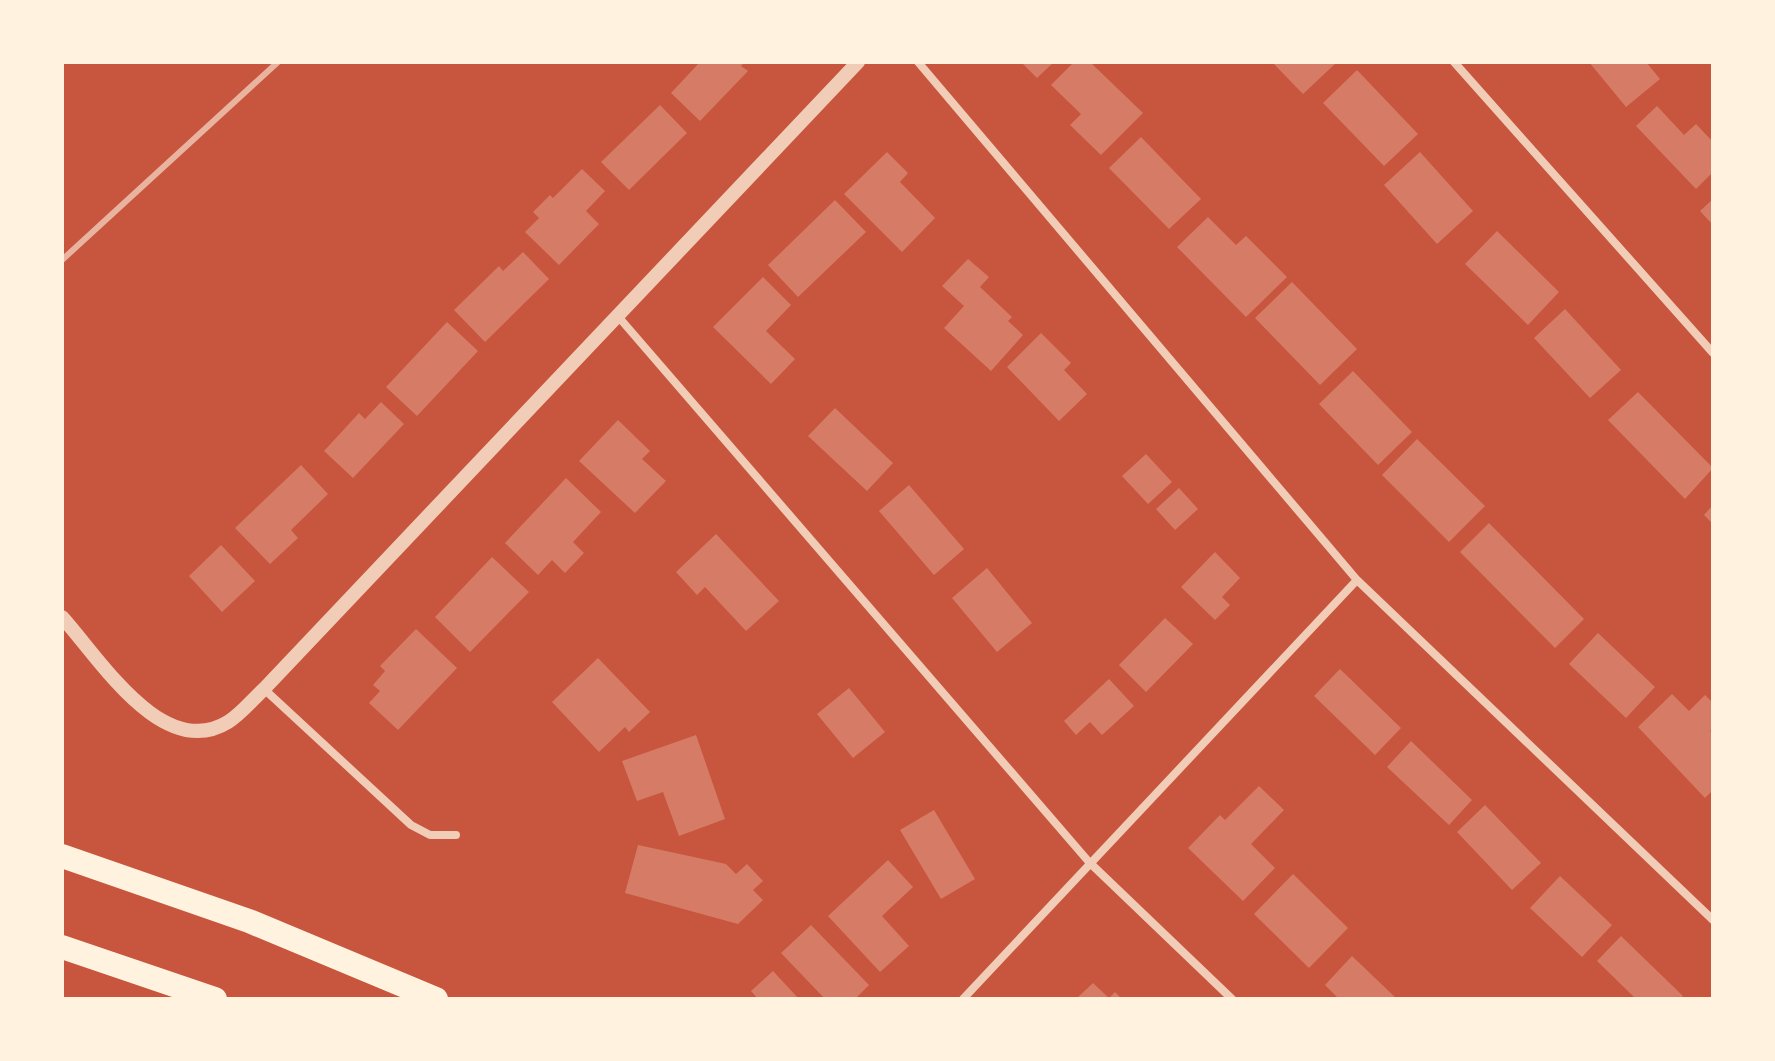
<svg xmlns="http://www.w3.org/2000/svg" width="1775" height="1061" viewBox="0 0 1775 1061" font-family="Mulish,sans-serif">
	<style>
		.building { fill: #d67c66 }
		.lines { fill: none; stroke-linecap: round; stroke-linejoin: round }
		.minor { stroke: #f1ccb7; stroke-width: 8 }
		.tertiary { stroke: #f1ccb7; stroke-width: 14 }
		.motorway { stroke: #fff3e0; stroke-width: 24 }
		.rail { stroke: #e9b49f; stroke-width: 6 }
	</style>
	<rect width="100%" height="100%" fill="#c8553d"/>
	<!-- building -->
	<path class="building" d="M700,62H745L741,66L748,71L700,121L671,93Z
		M1021,62H1054L1037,78Z
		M1074,62H1090L1143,113L1101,155L1070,125L1081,114L1051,85Z
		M1272,62H1337L1303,94Z
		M1589,62H1646L1660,79L1626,107Z
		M1357,70L1418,134L1384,166L1323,103Z
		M660,105L687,133L629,190L601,162Z
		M1657,106L1684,135L1696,124L1713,142V172L1696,189L1636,126Z
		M1141,137L1201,199L1169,229L1109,168Z
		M887,152L908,173L900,182L935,218L902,252L844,194Z
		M1420,152L1473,211L1437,244L1384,185Z
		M582,169L605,191L586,211L599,224L559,265L525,232L539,218L533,212L550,195L553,198Z
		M1713,199V225L1700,211Z
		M835,200L866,232L798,297L768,265Z
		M1208,217L1236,245L1246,236L1287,277L1246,317L1177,247Z
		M1497,231L1559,292L1528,325L1465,264Z
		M523,252L549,279L485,342L454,310L499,266L503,271Z
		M968,259L989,277L980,287L1012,317L1008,321L1023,335L991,371L944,328L964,306L942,286Z
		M763,277L791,305L766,331L795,359L771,384L713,327Z
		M1292,282L1357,349L1320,385L1255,318Z
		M1565,309L1621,370L1590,398L1534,338Z
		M447,322L478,351L417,416L386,387Z
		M1041,333L1071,363L1064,370L1087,394L1059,421L1007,367Z
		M1353,371L1412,432L1378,465L1319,404Z
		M1638,392L1713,468L1685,499L1608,420Z
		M381,402L404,424L353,478L324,451L359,413L365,419Z
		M835,408L893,463L867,491L808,436Z
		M618,420L650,451L642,459L666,481L635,513L579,461Z
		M1417,439L1485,506L1449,542L1382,475Z
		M1146,454L1172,482L1148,504L1122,476Z
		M301,465L328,494L291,530L298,538L270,564L235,528Z
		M566,478L601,512L573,542L584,553L565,573L552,560L538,575L505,543Z
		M909,485L964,549L934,575L879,511Z
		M1179,488L1198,509L1175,530L1156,509Z
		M1713,505V524L1704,515Z
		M1489,523L1584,619L1555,648L1460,552Z
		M716,534L779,601L746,631L705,587L697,595L676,572Z
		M221,545L255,581L222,612L189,576Z
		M1215,552L1240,578L1222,597L1230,605L1215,620L1181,587Z
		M492,557L529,592L470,652L435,617Z
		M987,568L1032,623L997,652L952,598Z
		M1165,618L1193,644L1146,692L1119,665Z
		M416,629L457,668L398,730L369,703L380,691L373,685L385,671L380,666Z
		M1598,633L1655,687L1626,718L1569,664Z
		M598,658L650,712L629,732L625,727L599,752L552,702Z
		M1340,669L1401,728L1375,755L1314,696Z
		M1109,679L1134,706L1102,735L1090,722L1076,735L1064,721Z
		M849,688L885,732L853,758L817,714Z
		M1672,694L1689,711L1705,695L1713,703V727L1710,731L1713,734V790L1705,798L1638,727Z
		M696,735L725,819L679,836L663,792L637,801L622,761Z
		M1411,741L1472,800L1449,825L1387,767Z
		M1259,786L1284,810L1251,844L1275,868L1243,901L1188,848L1220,815L1225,820Z
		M1485,805L1541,863L1512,890L1457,832Z
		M934,810L975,879L941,899L900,830Z
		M638,845L726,864L736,874L747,864L763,881L753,890L763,900L738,924L625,893Z
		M888,860L913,887L882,916L909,946L880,972L828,916Z
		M1293,874L1348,928L1309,968L1254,914Z
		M1560,876L1612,925L1582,957L1530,908Z
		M811,925L869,985L855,999H825L781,953Z
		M1621,936L1683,996L1680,999H1636L1597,961Z
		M1352,956L1397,999H1339L1325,985Z
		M773,971L799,999H758L751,991Z
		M1093,983L1109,998L1115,992L1122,999H1076Z"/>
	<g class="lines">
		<!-- minor -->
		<path class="minor" d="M918,62L1357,580L1713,920
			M1454,62L1713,353
			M616,314L1089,862L1232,999
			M264,689L411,825L430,835H456
			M963,999L1357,580"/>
		<!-- tertiary -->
		<path class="tertiary" d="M62,617C100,659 163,762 228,722C241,714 253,699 264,689L858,62"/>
		<!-- motorway -->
		<path class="motorway" d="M62,856L249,921L436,999
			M62,947L215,999"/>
		<!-- rail -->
		<path class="rail" d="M62,260L278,62"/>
	</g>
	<!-- border -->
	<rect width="1775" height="1061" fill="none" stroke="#fff3e0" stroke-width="128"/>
</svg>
